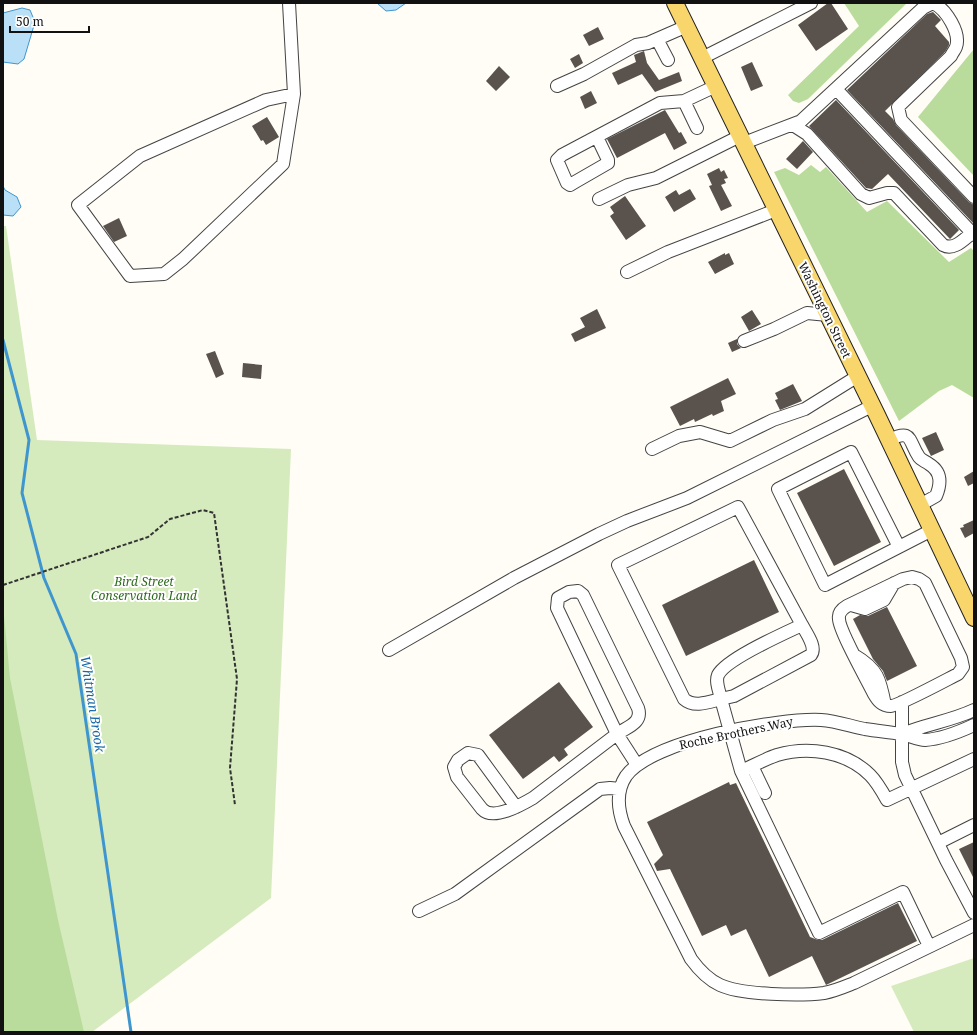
<svg xmlns="http://www.w3.org/2000/svg" width="977" height="1035" viewBox="0 0 977 1035" font-family="'Noto Serif',serif">
	<style>
		.green { fill: #d5ebbd }
		.forest { fill: #b9dc9c }
		.water { fill: #b9e0f7; stroke: #3f96cf }
		.lines { fill: none; stroke-linecap: round; stroke-linejoin: round }
		.stream { stroke: #3f96cf; stroke-width: 3 }
		.building { fill: #5a524d }
		.minor-casing { stroke: #444; stroke-width: 14 }
		.major-casing { stroke: #222; stroke-width: 18 }
		.path { stroke: #333; stroke-width: 2; stroke-dasharray: 4 2; stroke-linecap: butt }
		.minor { stroke: #fff; stroke-width: 12 }
		.major { stroke: #f9d66b; stroke-width: 16 }
		.labels { text-anchor: middle; dominant-baseline: central; stroke-width: 4; stroke-linejoin: round; paint-order: stroke }
		.street-label { font-size: 12px; fill: #111; stroke: #fff }
		.park-label { font-size: 12px; font-style: italic; fill: #2f6b1f; stroke: #fff }
		.water-label { font-size: 13px; font-style: italic; fill: #1768a6; stroke: #fff }
	</style>
	<rect width="100%" height="100%" fill="#fffdf5"/>
	<!-- green -->
	<path class="green" d="M3,226H6L37,440L291,449L271,898L92,1032H3Z
		M974,958V1032H914L891,986Z"/>
	<!-- forest -->
	<path class="forest" d="M844,3H907L808,99L799,103L793,101L788,95L859,26Z
		M974,49V176L918,117Z
		M811,165L820,172L826,167L867,212L887,201L949,262L971,248L974,251V398L952,385L939,391L899,421L774,172L785,168L799,175Z
		M3,605L10,678L58,920L84,1032H3Z"/>
	<!-- water -->
	<path class="water" d="M377,3H406L396,10L386,11Z
		M22,8L30,10L35,22L24,59L18,64L3,62V13Z
		M3,186L5,190L17,197L21,207L13,216L3,215Z"/>
	<g class="lines">
		<!-- stream -->
		<path class="stream" d="M3,340L29,440L22,493L44,578L76,654L131,1032"/>
	</g>
	<!-- building -->
	<path class="building" d="M828,3H831L848,29L816,51L798,25Z
		M933,12L941,20L935,26L949,42V45L945,52L885,111L893,119L896,125L969,202L974,205V224L847,90L927,14Z
		M598,27L604,39L589,46L583,35Z
		M644,51L647,63L659,80L679,72L682,81L655,92L642,74L618,85L612,73L636,62L634,55Z
		M579,54L583,63L575,68L570,59Z
		M752,62L763,86L751,91L741,67Z
		M499,66L510,77L496,91L486,81Z
		M591,91L597,103L585,109L580,97Z
		M836,100L959,230L950,239L888,174L872,189L866,188L809,126Z
		M665,110L679,133L681,132L687,143L674,150L665,133L617,158L607,139Z
		M267,117L279,137L266,145L263,140L261,141L252,126Z
		M803,141L813,152L797,169L786,159Z
		M719,168L721,172L724,170L728,178L724,179L726,183L721,185L732,206L721,211L709,186L712,185L707,174Z
		M690,189L696,199L674,212L665,197L676,190L679,195Z
		M625,196L646,226L626,240L610,216L614,213L610,207Z
		M119,218L127,236L114,242L103,226Z
		M725,253V255L729,253L734,264L715,274L708,262Z
		M597,309L606,328L575,342L571,334L585,327L580,318Z
		M752,310L761,324L749,331L741,317Z
		M737,339V344L741,348L732,352L728,343Z
		M215,351L224,374L216,378L206,354Z
		M243,363L262,365L261,379L242,377Z
		M728,378L736,394L721,401L724,411L713,416L712,414L695,422L694,419L680,426L670,407Z
		M793,384L802,401L780,410L775,400L778,399L775,393Z
		M936,432L944,450L931,456L922,438Z
		M844,469L881,542L834,566L797,493Z
		M974,471V483L968,486L964,477Z
		M974,520V533L965,538L960,528L964,527L963,525Z
		M754,560L779,612L686,656L662,605Z
		M887,607L917,666L887,681L883,671L873,659L853,619L860,615L868,616Z
		M559,682L593,727L564,749L568,755L559,762L554,756L523,779L489,735Z
		M729,782L730,785L736,783L810,937L818,940H822L898,903L917,941L826,985L812,956L769,977L746,929L731,936L726,925L702,936L670,869L657,871L654,864L663,855L647,822Z
		M974,842V879L959,849Z"/>
	<g class="lines">
		<!-- minor casing -->
		<g class="minor-casing">
			<path id="minor" d="M289,3L294,94
				M657,39L668,60
				M702,58L811,3
				M557,86L584,74L636,45L648,43L687,26
				M837,90L974,235
				M294,94L283,164L183,259L164,274L130,276L78,205L140,156L266,100Z
				M684,101L697,128
				M793,125L807,134L861,194L869,198L887,193H894L943,245C954,251 964,239 972,233
				M597,137L608,160V163L575,182L570,185L567,183L557,160L562,155L660,103L684,101L716,86
				M744,143L801,121L923,8L933,3C946,9 961,33 956,47C955,50 952,53 951,56L898,107L901,120L974,197
				M599,199L628,185L656,178L740,136
				M627,272L668,252L776,210
				M744,341L774,329L807,313L828,315
				M889,440C913,428 908,441 919,457C921,460 925,461 929,464C942,472 941,484 936,496L920,505
				M652,449L679,436L700,432L730,441L773,420L805,409L858,376
				M899,547L851,452L778,489L825,585L932,530
				M912,577L919,579L925,583L961,658L963,667L958,674C948,679 898,706 891,706C882,706 878,701 874,694C867,680 839,630 839,619C838,613 842,609 847,606L903,579Z
				M851,605L865,609L884,600L894,583
				M802,625C806,633 817,647 811,655L734,696L721,699C720,693 715,682 718,675C726,659 785,633 802,625Z
				M389,650L514,578L599,534L627,521L687,498L872,406
				M854,655C878,669 880,679 885,705
				M902,702V762L905,775L946,860L974,913
				M974,725C959,732 941,739 925,740C917,740 909,735 901,734C889,732 877,731 865,729C850,726 836,721 821,720C778,718 652,740 626,776C616,791 618,810 624,826L691,959C699,970 707,979 720,985C741,995 801,996 824,993C835,991 844,987 854,983L974,925
				M902,734C926,724 951,721 974,710
				M752,766L765,793
				M741,771L721,699C709,702 694,708 684,699L618,565L738,507L802,625
				M516,807L478,755L468,753L458,760L454,767L457,777L482,809C493,821 521,805 533,798L617,734L557,608L558,598L569,592L578,591L583,595L638,708C643,723 627,727 617,734L637,765
				M938,843L974,825
				M419,911L455,894L600,789L610,788L620,789
				M929,946L903,892L819,933L741,771C753,766 765,759 777,755C808,746 846,751 870,775C877,782 882,791 887,800L974,759"/>
		</g>
		<!-- major casing -->
		<g class="major-casing">
			<path id="major" d="M675,3L877,415L974,618"/>
		</g>
		<!-- path -->
		<path class="path" d="M3,585L148,537L170,519L203,510L214,513L237,679L230,768L235,805"/>
		<!-- minor -->
		<use href="#minor" class="minor"/>
		<!-- major -->
		<use href="#major" class="major"/>
	</g>
	<g class="labels">
		<!-- street labels -->
		<g class="street-label">
			<text transform="translate(825 310) rotate(64)">Washington Street</text>
			<text transform="translate(736 733) rotate(-12)">Roche Brothers Way</text>
		</g>
		<!-- park labels -->
		<g class="park-label">
			<text x="144" y="581">Bird Street<tspan x="144" dy="14">Conservation Land</tspan></text>
		</g>
		<!-- water labels -->
		<g class="water-label">
			<text transform="translate(93 704) rotate(81)">Whitman Brook</text>
		</g>
	</g>
	<!-- border -->
	<rect width="977" height="1035" fill="none" stroke="#111111" stroke-width="8"/>
	<!-- scale -->
	<path d="M10 26v6h79v-6" fill="none" stroke="#111111" stroke-width="2"/>
	<text x="16" y="26" font-size="12" fill="#111111" stroke="#ffffff" stroke-width="3" paint-order="stroke">50 m</text>
</svg>
